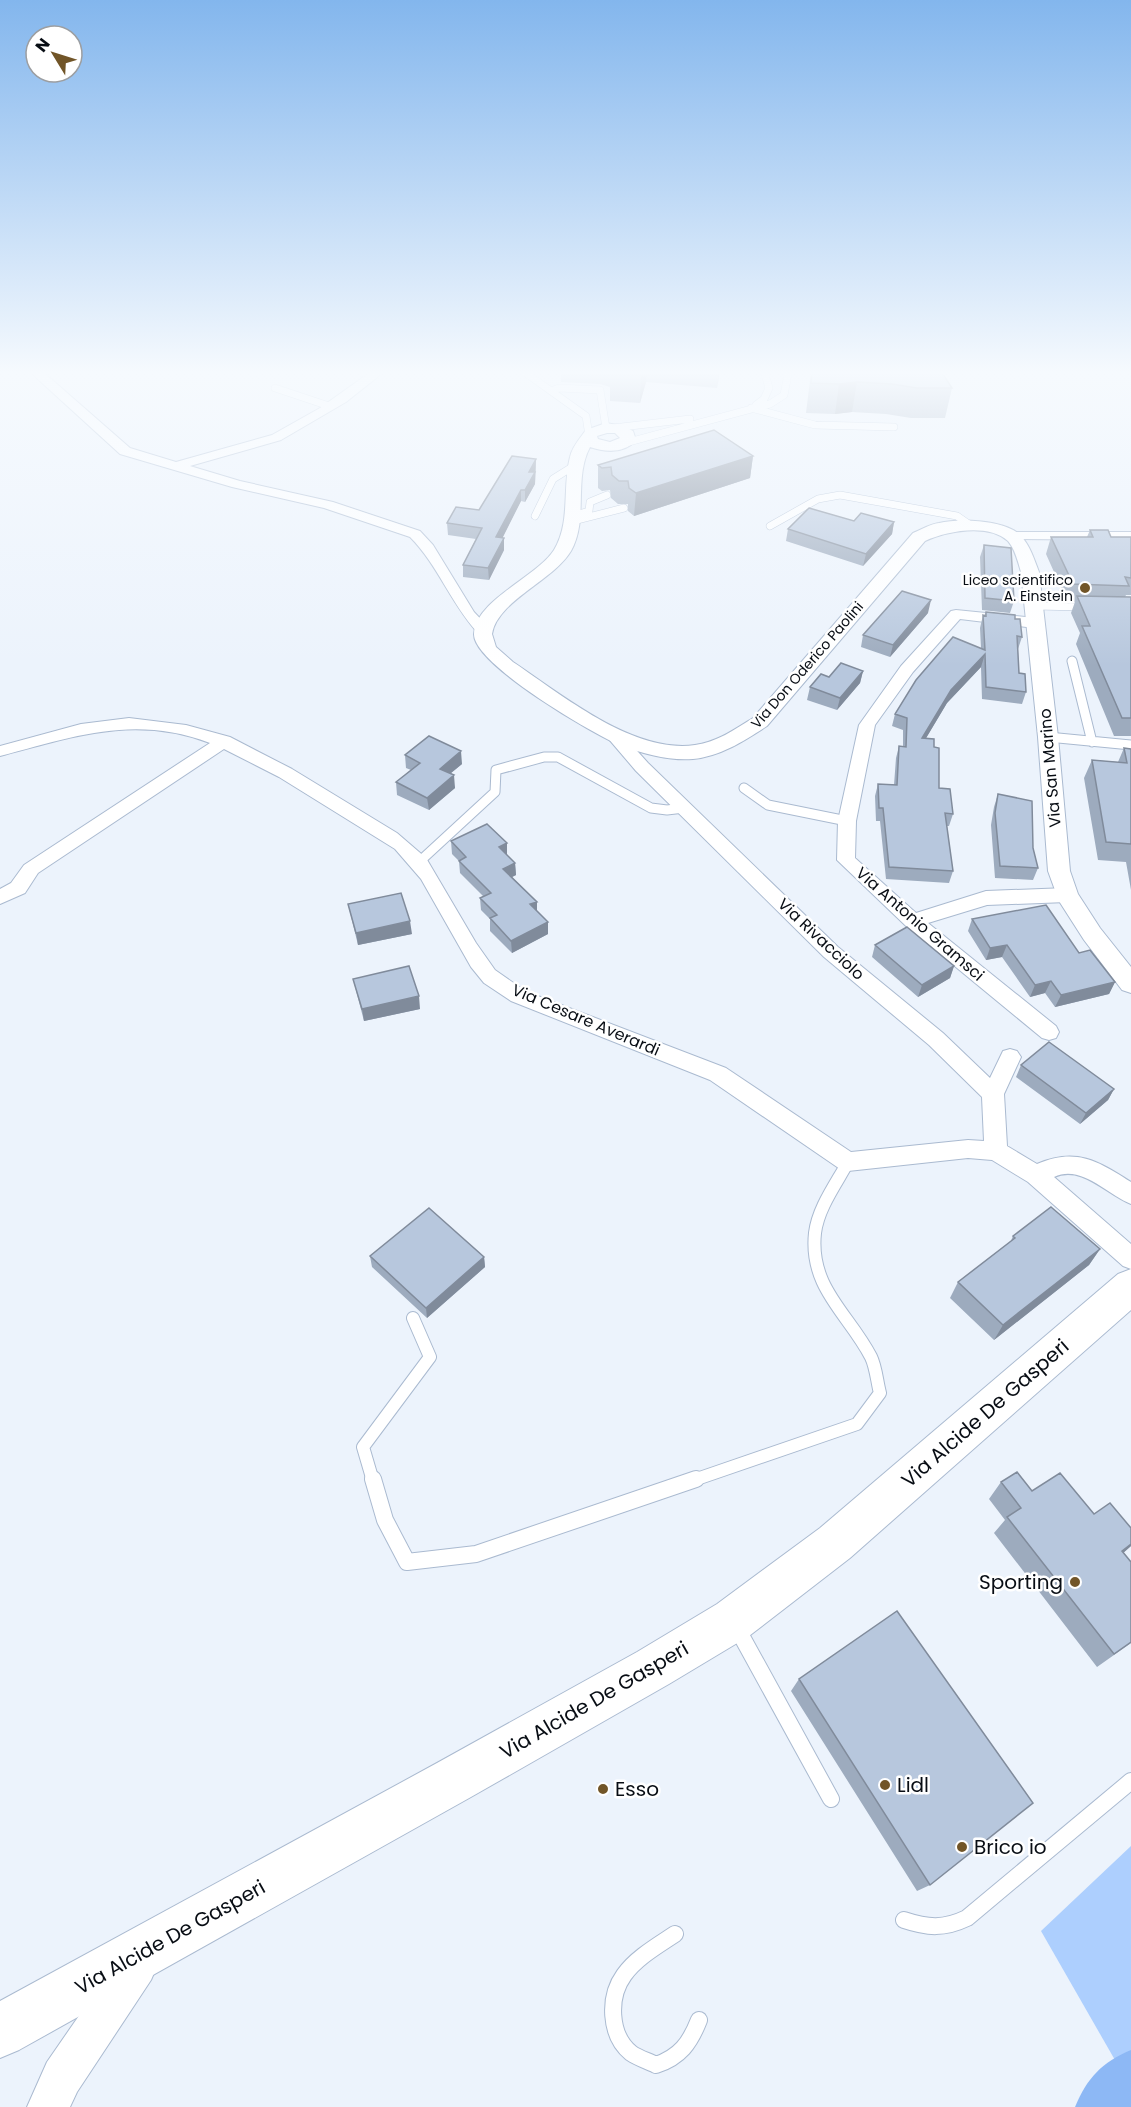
<svg xmlns="http://www.w3.org/2000/svg" width="1131" height="2107" viewBox="0 0 1131 2107" font-family="Poppins,sans-serif">
	<style>
		.green { fill: #adcffe }
		.lines { fill: none; stroke-linecap: round; stroke-linejoin: round }
		.river { fill: #8db8f5; fill-rule: evenodd }
		.service-far3-casing { stroke: #aabad0; stroke-width: 8 }
		.service-far2-casing { stroke: #aabad0; stroke-width: 11 }
		.service-far1-casing { stroke: #aabad0; stroke-width: 14 }
		.service-casing { stroke: #aabad0; stroke-width: 18 }
		.minor-casing { stroke: #aabad0; stroke-width: 2 }
		.tertiary-casing { stroke: #aabad0; stroke-width: 2 }
		.primary-casing { stroke: #aabad0; stroke-width: 2 }
		.service-far3 { stroke: #fff; stroke-width: 7 }
		.service-far2 { stroke: #fff; stroke-width: 9 }
		.service-far1 { stroke: #fff; stroke-width: 12 }
		.service { stroke: #fff; stroke-width: 16 }
		.minor { fill: #fff; fill-rule: evenodd }
		.tertiary { fill: #fff; fill-rule: evenodd }
		.primary { fill: #fff; fill-rule: evenodd }
		.wall { fill: #9dabbe }
		.shaded-wall { fill: #808b9b }
		.building { fill: #b7c7dd; stroke: #808b9b; stroke-width: 1.5 }
		.poi-dot { fill: #715528; stroke: #fff; stroke-width: 2 }
		.labels { text-anchor: middle; dominant-baseline: central; stroke-width: 5; stroke-linejoin: round; paint-order: stroke }
		.far-poi-label { font-size: 14px; fill: #080d14; stroke: #fff; text-anchor: end }
		.far-street-label { font-size: 14px; fill: #080d14; stroke: #fff }
		.street-label { font-size: 16px; fill: #080d14; stroke: #fff }
		.near-street-label { font-size: 20px; fill: #080d14; stroke: #fff }
		.near-poi-label { font-size: 20px; fill: #080d14; stroke: #fff; text-anchor: start }
	</style>
	<rect width="100%" height="100%" fill="#ecf3fc"/>
	<!-- green -->
	<path class="green" d="M1131,1846V2088L1041,1931Z"/>
	<g class="lines">
		<!-- river -->
		<path class="river" d="M1131,2050V2107H1075C1087,2078 1102,2062 1131,2050Z"/>
		<!-- service-far3 casing -->
		<g class="service-far3-casing">
			<path id="service-far3" d="M523,371L551,391
				M275,388L329,406
				M756,405L764,399L769,388L764,371
				M751,408L815,425L894,427
				M613,428L690,419
				M589,436L586,416L551,391L559,388L600,390L606,428
				M625,443L770,404L784,395L788,374L785,371
				M579,514L589,511L590,502L607,495
				M535,516L553,479L577,464
				M573,521L624,508
				M770,526L818,499L840,495L957,516L970,525
				M1033,606L1086,607"/>
		</g>
		<!-- service-far2 casing -->
		<g class="service-far2-casing">
			<path id="service-far2" d="M1072,661L1092,742
				M1048,737L1131,745
				M744,788L768,805L847,821
				M419,862L495,792L496,770L544,757H558L651,808L667,810L684,808"/>
		</g>
		<!-- service-far1 casing -->
		<g class="service-far1-casing">
			<path id="service-far1" d="M373,1481L363,1447L430,1357L413,1318
				M691,1481L857,1424L880,1393C877,1382 876,1367 871,1357C849,1314 809,1288 815,1233C818,1208 836,1184 848,1162"/>
		</g>
		<!-- service casing -->
		<g class="service-casing">
			<path id="service" d="M373,1479L385,1520L407,1562L476,1554L696,1479
				M737,1628L831,1799
				M904,1920C928,1928 944,1929 967,1918L1131,1781
				M675,1934C657,1946 636,1958 624,1975C608,1997 609,2035 631,2053C638,2058 648,2061 656,2065C680,2057 690,2043 699,2020"/>
		</g>
		<!-- minor casing -->
		<g class="minor-casing">
			<path id="minor" d="M29,371H42L130,448L176,462L272,435L320,408L372,371H385L346,402L281,440L190,466L240,481L333,502L420,531L433,545L474,612L491,630L488,633H478C451,604 438,565 410,537L324,508L232,487L120,454Z
				M1012,532H1131V540L1007,539L1005,536Z
				M956,610L1035,618L1043,623L1035,628L960,619L913,672L875,725L856,821L855,858L916,913L986,891L1067,888L1074,890L1076,895L1074,900L1067,902L987,905L928,923L1056,1026L1059,1032L1056,1038L1049,1040L1042,1038L906,926L837,860L838,821L859,725L901,666L951,611Z
				M129,718L186,725L230,737L292,769L397,833L426,858L476,943L495,970L525,991L726,1068L851,1152L968,1140L984,1141L982,1097L929,1045L824,957L636,771L607,737L609,733H621L648,763L838,947L943,1033L990,1078L1003,1051L1010,1049L1017,1051L1021,1057L1004,1094L1007,1146L1037,1164C1076,1147 1098,1161 1131,1182V1204C1107,1195 1082,1164 1054,1177L1131,1244V1269L1123,1266L1028,1182L992,1160L968,1158L848,1171L840,1169L710,1080L511,1001L484,983L471,967L421,879L395,849L279,777L224,749L38,873L25,893L0,904V889L11,883L24,865L210,743C134,714 73,737 0,756V746L81,724Z"/>
		</g>
		<!-- tertiary casing -->
		<g class="tertiary-casing">
			<path id="tertiary" d="M606,423L623,426L633,431L636,440C624,454 605,452 590,447C573,479 589,519 571,551C553,581 497,601 492,634L496,647L513,662C561,694 633,754 695,745C717,742 734,730 753,718L913,533C921,530 930,524 939,523C959,518 1005,520 1020,535C1030,545 1034,559 1039,572L1058,737L1070,871L1078,894L1100,928L1131,967V993L1122,990L1084,940L1059,901L1048,871L1038,737L1021,572C1018,562 1015,549 1008,541C988,523 947,531 925,541L767,726C744,741 721,756 693,759C670,761 644,754 622,746C594,735 473,664 474,634C475,600 537,577 554,550C571,522 562,488 570,457C572,447 580,438 586,430ZM607,433H615L620,438L610,442L598,439L597,436Z
				M137,1946L151,1952L157,1966L151,1980L77,2092L70,2107H27L47,2062L123,1952Z"/>
		</g>
		<!-- primary casing -->
		<g class="primary-casing">
			<path id="primary" d="M1131,1269V1310L850,1558L749,1636L669,1684L471,1797L19,2050L0,2058V2001L437,1763L637,1652L717,1604L820,1528L1118,1274Z"/>
		</g>
		<!-- service-far3 -->
		<use href="#service-far3" class="service-far3"/>
		<!-- service-far2 -->
		<use href="#service-far2" class="service-far2"/>
		<!-- service-far1 -->
		<use href="#service-far1" class="service-far1"/>
		<!-- service -->
		<use href="#service" class="service"/>
		<!-- minor -->
		<use href="#minor" class="minor"/>
		<!-- tertiary -->
		<use href="#tertiary" class="tertiary"/>
		<!-- primary -->
		<use href="#primary" class="primary"/>
	</g>
	<!-- wall -->
	<path class="wall" d="M561,371H720L717,388L646,382L640,403L610,401V387L600,384L561,382Z
		M809,371H941L952,388L945,418H911L886,414L852,412L835,414L806,413L811,372Z
		M753,456L750,478L634,516L628,511V504H618L611,498L610,490L602,491L598,488V465Z
		M536,459L535,484L525,502L521,501L502,538L504,550L489,580L463,577V565L476,539L448,535L447,523L479,510Z
		M854,521L894,522L892,534L863,566L786,541L788,529Z
		M1090,530L1111,537H1131V595H1126L1125,597H1131V736H1114L1076,644L1080,633L1071,613L1075,602L1067,601L1046,554L1051,537H1087Z
		M984,545L1014,601L1010,613L982,610L980,557Z
		M986,612L1015,619L1022,637L1018,649L1019,673L1026,692L1022,704L982,699L981,667L947,703L926,738L934,747L939,788L953,814L949,826H947L953,871L949,883L886,879L880,821H876L875,796L878,784L894,785L896,758L899,746H903V730L892,726L895,714L981,648L980,628L983,615L984,616Z
		M928,613L890,657L861,647L863,635Z
		M863,671L860,683L837,710L807,700L810,687L829,677Z
		M1124,748L1131,749V890L1126,862L1098,860L1084,778L1092,760L1118,762Z
		M405,755L462,764L450,774L455,788L429,810L397,795L396,782L411,770L406,768Z
		M998,794L1033,848L1038,868L1033,880L995,878L991,825L994,807Z
		M451,841L507,855L515,863L516,875L512,877L537,902V911L548,934L512,953L490,931V919L481,910L480,898L483,896L460,873L459,861L452,854Z
		M348,904L412,934L358,945Z
		M972,919L1079,953L1115,982L1109,994L1055,1007L1045,993L1030,997L1002,957L986,960L968,931Z
		M875,945L954,966L950,978L918,997L872,957Z
		M353,979L420,1009L364,1021Z
		M1021,1065L1114,1089L1108,1100L1080,1124L1016,1077Z
		M1013,1236L1100,1249L1089,1265L994,1340L950,1298L958,1282L1010,1243Z
		M370,1256L484,1257L485,1267L427,1318L372,1267Z
		M1001,1482L1032,1491L1131,1528V1546L1123,1553L1131,1643L1097,1667L994,1533L1005,1520L989,1499Z
		M799,1679L930,1885L917,1891L791,1691Z"/>
	<!-- shaded-wall -->
	<path class="shaded-wall" d="M641,371H647L646,382L640,403Z
		M719,371H720L717,388Z
		M857,382L852,412L835,414L839,384Z
		M753,456L750,478L634,516L636,493Z
		M536,459L535,484L525,502V490L529,472Z
		M521,490V501L497,549L496,537Z
		M894,522L892,534L863,566L866,554Z
		M504,538V550L489,580L488,568Z
		M931,600L928,613L890,657L893,645Z
		M985,654L981,667L947,703L919,750L922,738L951,690Z
		M863,671L860,683L837,710L840,698Z
		M461,751L462,764L441,781L440,769Z
		M454,775L455,788L429,810L427,798Z
		M507,843V856L499,847Z
		M515,863L516,875L504,881L503,869Z
		M537,902V914L530,904Z
		M410,921L412,934L358,945L356,933Z
		M548,922V934L512,953L511,941Z
		M1007,945L1002,957L986,960L990,948Z
		M954,966L950,978L918,997L922,985Z
		M1051,981L1045,993L1030,997L1035,985Z
		M1115,982L1109,994L1055,1007L1061,995Z
		M419,996L420,1009L364,1021L362,1009Z
		M1114,1089L1108,1100L1080,1124L1086,1113Z
		M1100,1249L1089,1265L994,1340L1003,1325Z
		M484,1257L485,1267L427,1318L426,1308Z
		M1131,1544V1546L1122,1554V1551Z"/>
	<!-- building -->
	<path class="building" d="M812,371H941L952,388H917L892,384L857,382L839,384L811,383Z
		M714,430L753,456L636,493L629,488L628,481H619L612,475L611,467L602,468L598,465Z
		M512,456L536,459L529,472H535L525,490H521L496,537L504,538L488,568L463,565L482,528L447,523L456,507L479,510Z
		M809,508L854,521L861,513L894,522L866,554L788,529Z
		M1090,530H1108L1111,537H1131V578L1125,577L1129,586L1073,584L1051,537H1093Z
		M984,545L1011,548L1014,601L985,598Z
		M902,591L931,600L893,645L863,635Z
		M1077,596L1131,597V718H1122L1082,626H1090Z
		M986,612L1015,615V619H1020L1022,637L1017,636L1019,673L1025,674L1026,692L986,687L985,654L951,690L922,738L934,739V747L939,748V788L950,789L953,814L945,813L953,871L889,867L883,808H879L878,784L897,785L899,746L906,747L907,718L895,714L916,680L953,637L985,650L983,615L986,616Z
		M841,663L863,671L840,698L810,687L821,674L829,677Z
		M429,736L461,751L440,769L454,775L427,798L396,782L420,763L405,755Z
		M1124,748L1131,749V844L1106,842L1092,760L1127,763Z
		M998,794L1032,801L1033,848L1038,868L1000,866L995,813Z
		M487,824L507,843L499,847L515,863L503,869L537,902L530,904L548,922L511,941L490,918L497,915L480,898L491,893L459,861L466,857L451,841Z
		M401,893L410,921L356,933L348,904Z
		M1046,905L1079,953L1090,950L1115,982L1061,995L1051,981L1035,985L1007,945L990,948L972,919Z
		M907,927L954,966L922,985L875,945Z
		M409,966L419,996L362,1009L353,979Z
		M1049,1042L1114,1089L1086,1113L1021,1065Z
		M1051,1207L1100,1249L1003,1325L958,1282L1015,1238L1013,1236Z
		M429,1208L484,1257L426,1308L370,1256Z
		M1017,1472L1032,1491L1060,1473L1094,1514L1110,1503L1131,1528V1544L1122,1551L1131,1562V1642L1114,1654L1007,1517L1021,1508L1001,1482Z
		M897,1611L1033,1803L930,1885L799,1679Z"/>
	<!-- sky -->
	<linearGradient id="sky" x2="0" y2="1"><stop stop-color="#83b6ed"/><stop offset="0.56" stop-color="#f6fafe"/><stop offset="1" stop-color="#f6fafe" stop-opacity="0"/></linearGradient>
	<rect width="1131" height="666" fill="url(#sky)"/>
	<!-- markers -->
	<g class="poi-dot">
		<circle cx="1085" cy="588" r="6"/>
		<circle cx="1075" cy="1582" r="6"/>
		<circle cx="885" cy="1785" r="6"/>
		<circle cx="603" cy="1789" r="6"/>
		<circle cx="962" cy="1847" r="6"/>
	</g>
	<g class="labels">
		<!-- far-poi labels -->
		<g class="far-poi-label">
			<text x="1073" y="580">Liceo scientifico<tspan x="1073" dy="16">A. Einstein</tspan></text>
		</g>
		<!-- far-street labels -->
		<g class="far-street-label">
			<text transform="translate(807 665) rotate(-49)">Via Don Oderico Paolini</text>
		</g>
		<!-- street labels -->
		<g class="street-label">
			<text transform="translate(1050 768) rotate(-95)">Via San Marino</text>
			<text transform="translate(920 924) rotate(41)">Via Antonio Gramsci</text>
			<text transform="translate(821 939) rotate(43)">Via Rivacciolo</text>
			<text transform="translate(586 1020) rotate(23)">Via Cesare Averardi</text>
		</g>
		<!-- near-street labels -->
		<g class="near-street-label">
			<text transform="translate(985 1413) rotate(-41)">Via Alcide De Gasperi</text>
			<text transform="translate(594 1700) rotate(-30)">Via Alcide De Gasperi</text>
			<text transform="translate(170 1937) rotate(-29)">Via Alcide De Gasperi</text>
		</g>
		<!-- near-poi labels -->
		<g class="near-poi-label">
			<text x="1063" y="1582" text-anchor="end">Sporting</text>
			<text x="897" y="1785">Lidl</text>
			<text x="615" y="1789">Esso</text>
			<text x="974" y="1847">Brico io</text>
		</g>
	</g>
	<!-- north arrow -->
	<g transform="translate(54 54) rotate(308)"><circle r="28" fill="#ffffff" stroke="#9c9ea1" stroke-width="1.5"/>
	<path d="M0-4.5L10 22L0 15L-10 22Z" fill="#715528"/>
	<text y="-9" font-size="16" font-weight="bold" text-anchor="middle" fill="#080d14">N</text>
	</g>
</svg>
